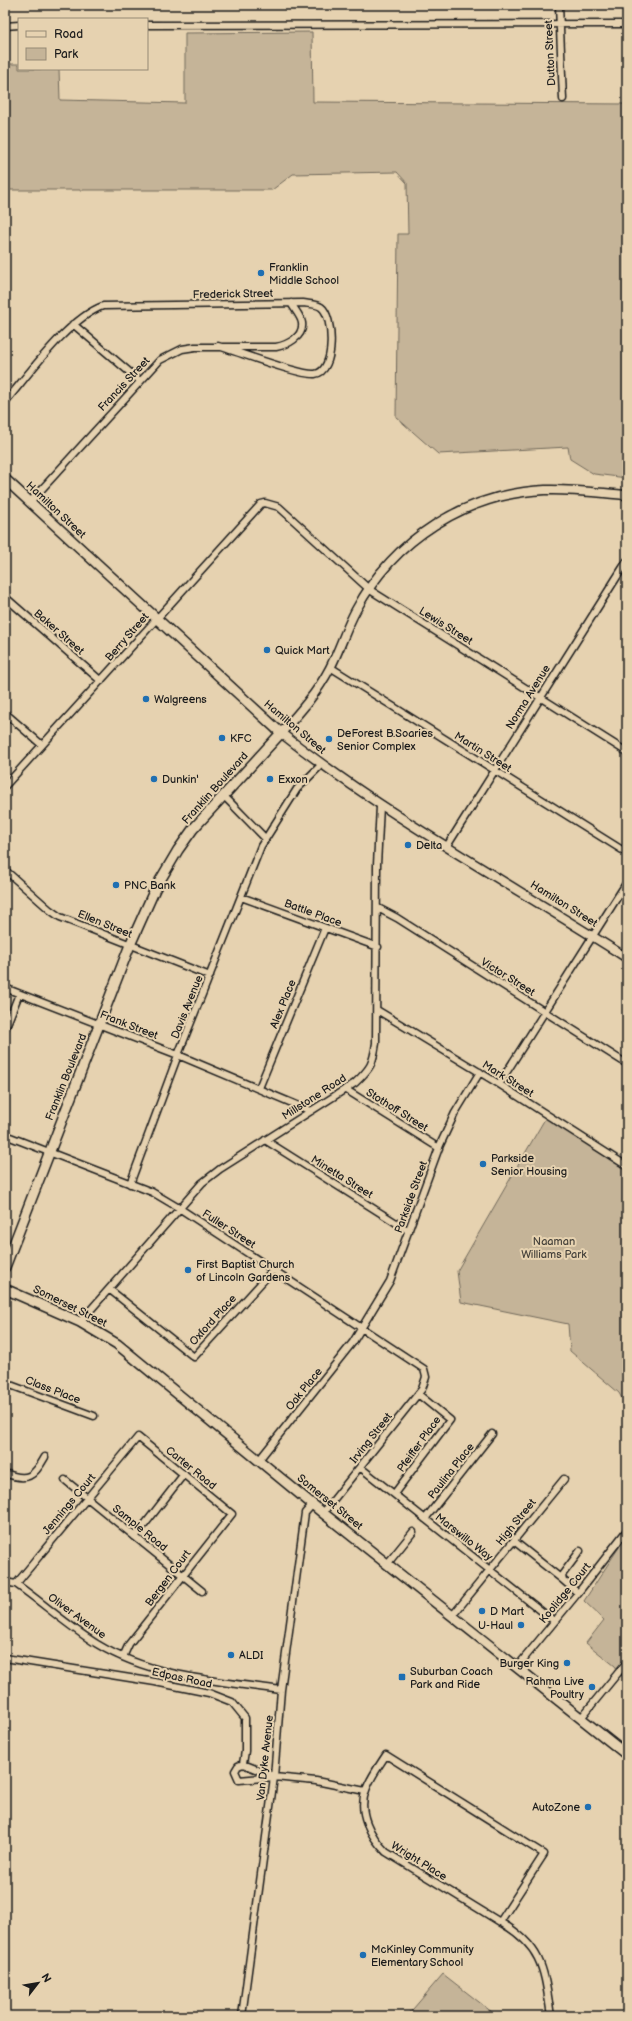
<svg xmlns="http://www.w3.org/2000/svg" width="632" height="2021" viewBox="0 0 632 2021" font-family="'Balsamiq Sans',sans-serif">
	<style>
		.green { fill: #c5b498; stroke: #70685a }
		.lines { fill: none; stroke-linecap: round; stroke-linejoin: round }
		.minor-casing { stroke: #1c1c1c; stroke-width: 9 }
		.tertiary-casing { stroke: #1c1c1c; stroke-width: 11 }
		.secondary-casing { stroke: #1c1c1c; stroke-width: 12 }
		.minor { stroke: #e6d2b0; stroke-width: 6 }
		.tertiary { stroke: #e6d2b0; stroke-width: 8 }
		.secondary { stroke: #e6d2b0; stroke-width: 9 }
		.poi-dot { fill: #1f6fb2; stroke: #e6d2b0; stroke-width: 1.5 }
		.labels { text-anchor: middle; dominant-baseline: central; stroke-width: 4; stroke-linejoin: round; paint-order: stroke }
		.street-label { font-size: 11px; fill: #1c1c1c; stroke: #e6d2b0 }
		.poi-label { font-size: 11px; fill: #1c1c1c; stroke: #e6d2b0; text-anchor: start }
		.park-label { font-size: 11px; fill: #46423b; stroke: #e6d2b0 }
	</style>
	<rect width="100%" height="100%" fill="#e6d2b0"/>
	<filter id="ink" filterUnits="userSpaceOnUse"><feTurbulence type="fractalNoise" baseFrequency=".025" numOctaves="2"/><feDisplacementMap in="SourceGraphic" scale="8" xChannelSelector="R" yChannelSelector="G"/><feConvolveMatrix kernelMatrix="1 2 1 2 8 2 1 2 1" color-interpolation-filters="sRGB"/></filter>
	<g filter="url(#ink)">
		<!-- green -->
		<path class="green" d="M312,32L313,102L627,104V478L594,474L570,459L568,447L438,454L396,417L398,234H408L407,183L397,172L293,174L272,190H5V64H19V69H59L60,100L185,103V33Z
			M546,1117L627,1169V1408L619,1393L570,1351L568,1324L461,1302L457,1271Z
			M627,1535V1683L615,1666L586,1643L604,1620L584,1601Z
			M443,1974L497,2016H407Z"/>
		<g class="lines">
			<!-- minor casing -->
			<g class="minor-casing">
				<path id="minor" d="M559,5L563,99
					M147,25L627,24
					M5,26L19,25
					M73,324L140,381
					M5,402C29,374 69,318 103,306L303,303C309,304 317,304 321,307C334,316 336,372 315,374C301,376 236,351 218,346
					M30,502L160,360L182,349L195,347H276C287,345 304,337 302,323C301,316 294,309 291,303
					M5,597L101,681
					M330,667L627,853
					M5,713L42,745
					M5,786L261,504L265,503L279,507L370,590L627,752
					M224,796L265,838
					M447,846L627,561
					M5,870L50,910L60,917L210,976
					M241,897L378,947
					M378,908L397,918L627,1064
					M5,988L178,1055L311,1111
					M377,1010L499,1084L627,1166
					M5,1029L19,994
					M499,1084L627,882
					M259,1088L325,928
					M345,1089L439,1148
					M5,1135L152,1192L179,1208L424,1369L426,1377L422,1389L323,1513
					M265,1140L409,1231
					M130,1184L178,1055L261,846L297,789L321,765
					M109,1289L194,1357L273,1270
					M80,1322L202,1183L220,1169L355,1083C371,1068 373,1064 376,1043L377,865L380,806
					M5,1383L94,1416
					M259,1460L353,1342L390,1281L440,1145L455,1113L480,1072
					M361,1468L554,1621
					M5,1473C27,1482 34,1477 45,1457
					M65,1480L202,1591
					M394,1494L450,1420L418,1394
					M425,1519L492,1434
					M135,1537L184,1474
					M514,1541L563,1580
					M388,1563L413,1532
					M5,1582L16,1584C43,1603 68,1626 97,1644C151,1677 219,1681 281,1690
					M16,1584L138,1437L232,1514L129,1644L123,1657
					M578,1593L563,1580L562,1575L580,1551
					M453,1615L564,1479
					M5,1658L155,1682L209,1693L232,1702L245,1718V1751L243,1764
					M517,1667L578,1593L627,1530
					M581,1718L627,1662
					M243,1764L238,1766L235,1771L239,1780L274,1777L316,1781L365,1791
					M243,1764L273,1776
					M500,1922L544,1854L386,1755C379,1766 370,1778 366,1790C357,1812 371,1837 386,1852L500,1922C544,1947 544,1971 551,2016
					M242,2016L274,1777L281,1690L305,1513L313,1504"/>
			</g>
			<!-- tertiary casing -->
			<g class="tertiary-casing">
				<path id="tertiary" d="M627,495C600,493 572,489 545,490C465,494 394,539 356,610C346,628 340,649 330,668C317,693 300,712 281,733C389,818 511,884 627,958"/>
			</g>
			<!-- secondary casing -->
			<g class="secondary-casing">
				<path id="secondary" d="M5,479L281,733L193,829L178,850L155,889L130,945L5,1267
					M5,1289L80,1322L117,1344L323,1513L627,1755"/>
			</g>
			<!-- minor -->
			<use href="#minor" class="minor"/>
			<!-- tertiary -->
			<use href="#tertiary" class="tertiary"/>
			<!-- secondary -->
			<use href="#secondary" class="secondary"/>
		</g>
	</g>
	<!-- markers -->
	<g class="poi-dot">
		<circle cx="261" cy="273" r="4"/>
		<circle cx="267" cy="650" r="4"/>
		<circle cx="146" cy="699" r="4"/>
		<circle cx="222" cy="738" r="4"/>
		<circle cx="329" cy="739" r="4"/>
		<circle cx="154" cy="779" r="4"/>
		<circle cx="270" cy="779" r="4"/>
		<circle cx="408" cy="845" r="4"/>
		<circle cx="116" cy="885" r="4"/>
		<circle cx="483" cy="1164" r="4"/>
		<circle cx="188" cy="1270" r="4"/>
		<circle cx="482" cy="1611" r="4"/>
		<circle cx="521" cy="1625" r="4"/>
		<circle cx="231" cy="1655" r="4"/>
		<circle cx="567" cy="1663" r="4"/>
		<rect x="398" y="1673" width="8" height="8" rx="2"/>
		<circle cx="592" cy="1687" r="4"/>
		<circle cx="588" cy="1807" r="4"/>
		<circle cx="363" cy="1955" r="4"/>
	</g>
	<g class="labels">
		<!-- street labels -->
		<g class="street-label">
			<text transform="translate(550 53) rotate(-93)">Dutton Street</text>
			<text transform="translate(233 294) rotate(-1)">Frederick Street</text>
			<text transform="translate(124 384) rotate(-47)">Francis Street</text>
			<text transform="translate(56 510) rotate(43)">Hamilton Street</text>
			<text transform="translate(446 626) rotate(32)">Lewis Street</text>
			<text transform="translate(59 632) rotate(41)">Baker Street</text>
			<text transform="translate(127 637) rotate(-49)">Berry Street</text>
			<text transform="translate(528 697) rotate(-58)">Norma Avenue</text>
			<text transform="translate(295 727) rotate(40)">Hamilton Street</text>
			<text transform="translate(483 752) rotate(32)">Martin Street</text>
			<text transform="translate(215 788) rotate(-48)">Franklin Boulevard</text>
			<text transform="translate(564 904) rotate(32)">Hamilton Street</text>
			<text transform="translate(313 913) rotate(20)">Battle Place</text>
			<text transform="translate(105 924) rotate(22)">Ellen Street</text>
			<text transform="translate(508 977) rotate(32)">Victor Street</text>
			<text transform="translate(283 1004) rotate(-68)">Alex Place</text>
			<text transform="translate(187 1007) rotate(-68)">Davis Avenue</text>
			<text transform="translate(129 1025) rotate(21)">Frank Street</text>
			<text transform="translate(66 1077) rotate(-68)">Franklin Boulevard</text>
			<text transform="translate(508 1079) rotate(32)">Mark Street</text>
			<text transform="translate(314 1097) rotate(-33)">Millstone Road</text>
			<text transform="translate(397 1110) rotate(32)">Stothoff Street</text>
			<text transform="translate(342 1177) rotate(32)">Minetta Street</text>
			<text transform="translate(411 1197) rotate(-70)">Parkside Street</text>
			<text transform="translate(229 1229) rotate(33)">Fuller Street</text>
			<text transform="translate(70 1306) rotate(26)">Somerset Street</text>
			<text transform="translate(213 1320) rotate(-48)">Oxford Place</text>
			<text transform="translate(304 1389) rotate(-51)">Oak Place</text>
			<text transform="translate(53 1390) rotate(21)">Class Place</text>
			<text transform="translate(371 1438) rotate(-52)">Irving Street</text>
			<text transform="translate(419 1444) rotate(-54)">Pfeiffer Place</text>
			<text transform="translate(191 1468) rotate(39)">Carter Road</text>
			<text transform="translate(451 1471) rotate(-52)">Paulina Place</text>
			<text transform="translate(330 1502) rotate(39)">Somerset Street</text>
			<text transform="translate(69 1504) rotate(-50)">Jennings Court</text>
			<text transform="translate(516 1522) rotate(-51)">High Street</text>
			<text transform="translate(140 1528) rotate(39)">Sample Road</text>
			<text transform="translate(464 1537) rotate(38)">Marswillo Way</text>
			<text transform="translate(168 1578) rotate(-53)">Bergen Court</text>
			<text transform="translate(565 1593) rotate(-51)">Koolidge Court</text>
			<text transform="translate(77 1616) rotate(36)">Oliver Avenue</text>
			<text transform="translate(182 1678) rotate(12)">Edpas Road</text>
			<text transform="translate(265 1758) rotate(-84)">Van Dyke Avenue</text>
			<text transform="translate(419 1861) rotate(32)">Wright Place</text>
		</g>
		<!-- poi labels -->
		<g class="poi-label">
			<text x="269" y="267">Franklin<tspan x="269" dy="13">Middle School</tspan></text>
			<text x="275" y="650">Quick Mart</text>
			<text x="154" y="699">Walgreens</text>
			<text x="337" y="733">DeForest B.Soaries<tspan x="337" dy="13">Senior Complex</tspan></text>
			<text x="230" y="738">KFC</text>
			<text x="162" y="779">Dunkin'</text>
			<text x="278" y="779">Exxon</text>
			<text x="416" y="845">Delta</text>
			<text x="124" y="885">PNC Bank</text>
			<text x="491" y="1158">Parkside<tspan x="491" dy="13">Senior Housing</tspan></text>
			<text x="196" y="1264">First Baptist Church<tspan x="196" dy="13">of Lincoln Gardens</tspan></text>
			<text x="490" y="1611">D Mart</text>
			<text x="513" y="1625" text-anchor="end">U-Haul</text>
			<text x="239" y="1655">ALDI</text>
			<text x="559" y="1663" text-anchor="end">Burger King</text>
			<text x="410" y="1671">Suburban Coach<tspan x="410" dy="13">Park and Ride</tspan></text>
			<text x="584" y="1681" text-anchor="end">Rahma Live<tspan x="584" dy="13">Poultry</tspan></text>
			<text x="580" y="1807" text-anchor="end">AutoZone</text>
			<text x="371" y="1949">McKinley Community<tspan x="371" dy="13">Elementary School</tspan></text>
		</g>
		<!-- park labels -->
		<g class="park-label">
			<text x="554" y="1241">Naaman<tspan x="554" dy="13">Williams Park</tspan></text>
		</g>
	</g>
	<!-- margin -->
	<rect width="632" height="2021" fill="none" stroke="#e6d2b0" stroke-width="20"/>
	<rect x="10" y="10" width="612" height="2001" fill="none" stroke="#1c1c1c" stroke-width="1.5" filter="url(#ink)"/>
	<!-- legend -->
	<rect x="18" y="18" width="130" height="52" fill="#e6d2b0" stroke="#958975"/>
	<rect x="26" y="31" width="20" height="6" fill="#e6d2b0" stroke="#958975"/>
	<text x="54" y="38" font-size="12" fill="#1c1c1c">Road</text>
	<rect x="26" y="48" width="20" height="12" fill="#c5b498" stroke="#958975"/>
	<text x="54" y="58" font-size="12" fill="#1c1c1c">Park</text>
	<!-- north arrow -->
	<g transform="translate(38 1983) rotate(59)" stroke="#e6d2b0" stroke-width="3" paint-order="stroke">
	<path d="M0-3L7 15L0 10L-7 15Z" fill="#1c1c1c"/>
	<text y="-6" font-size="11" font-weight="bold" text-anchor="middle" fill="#1c1c1c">N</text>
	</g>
</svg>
